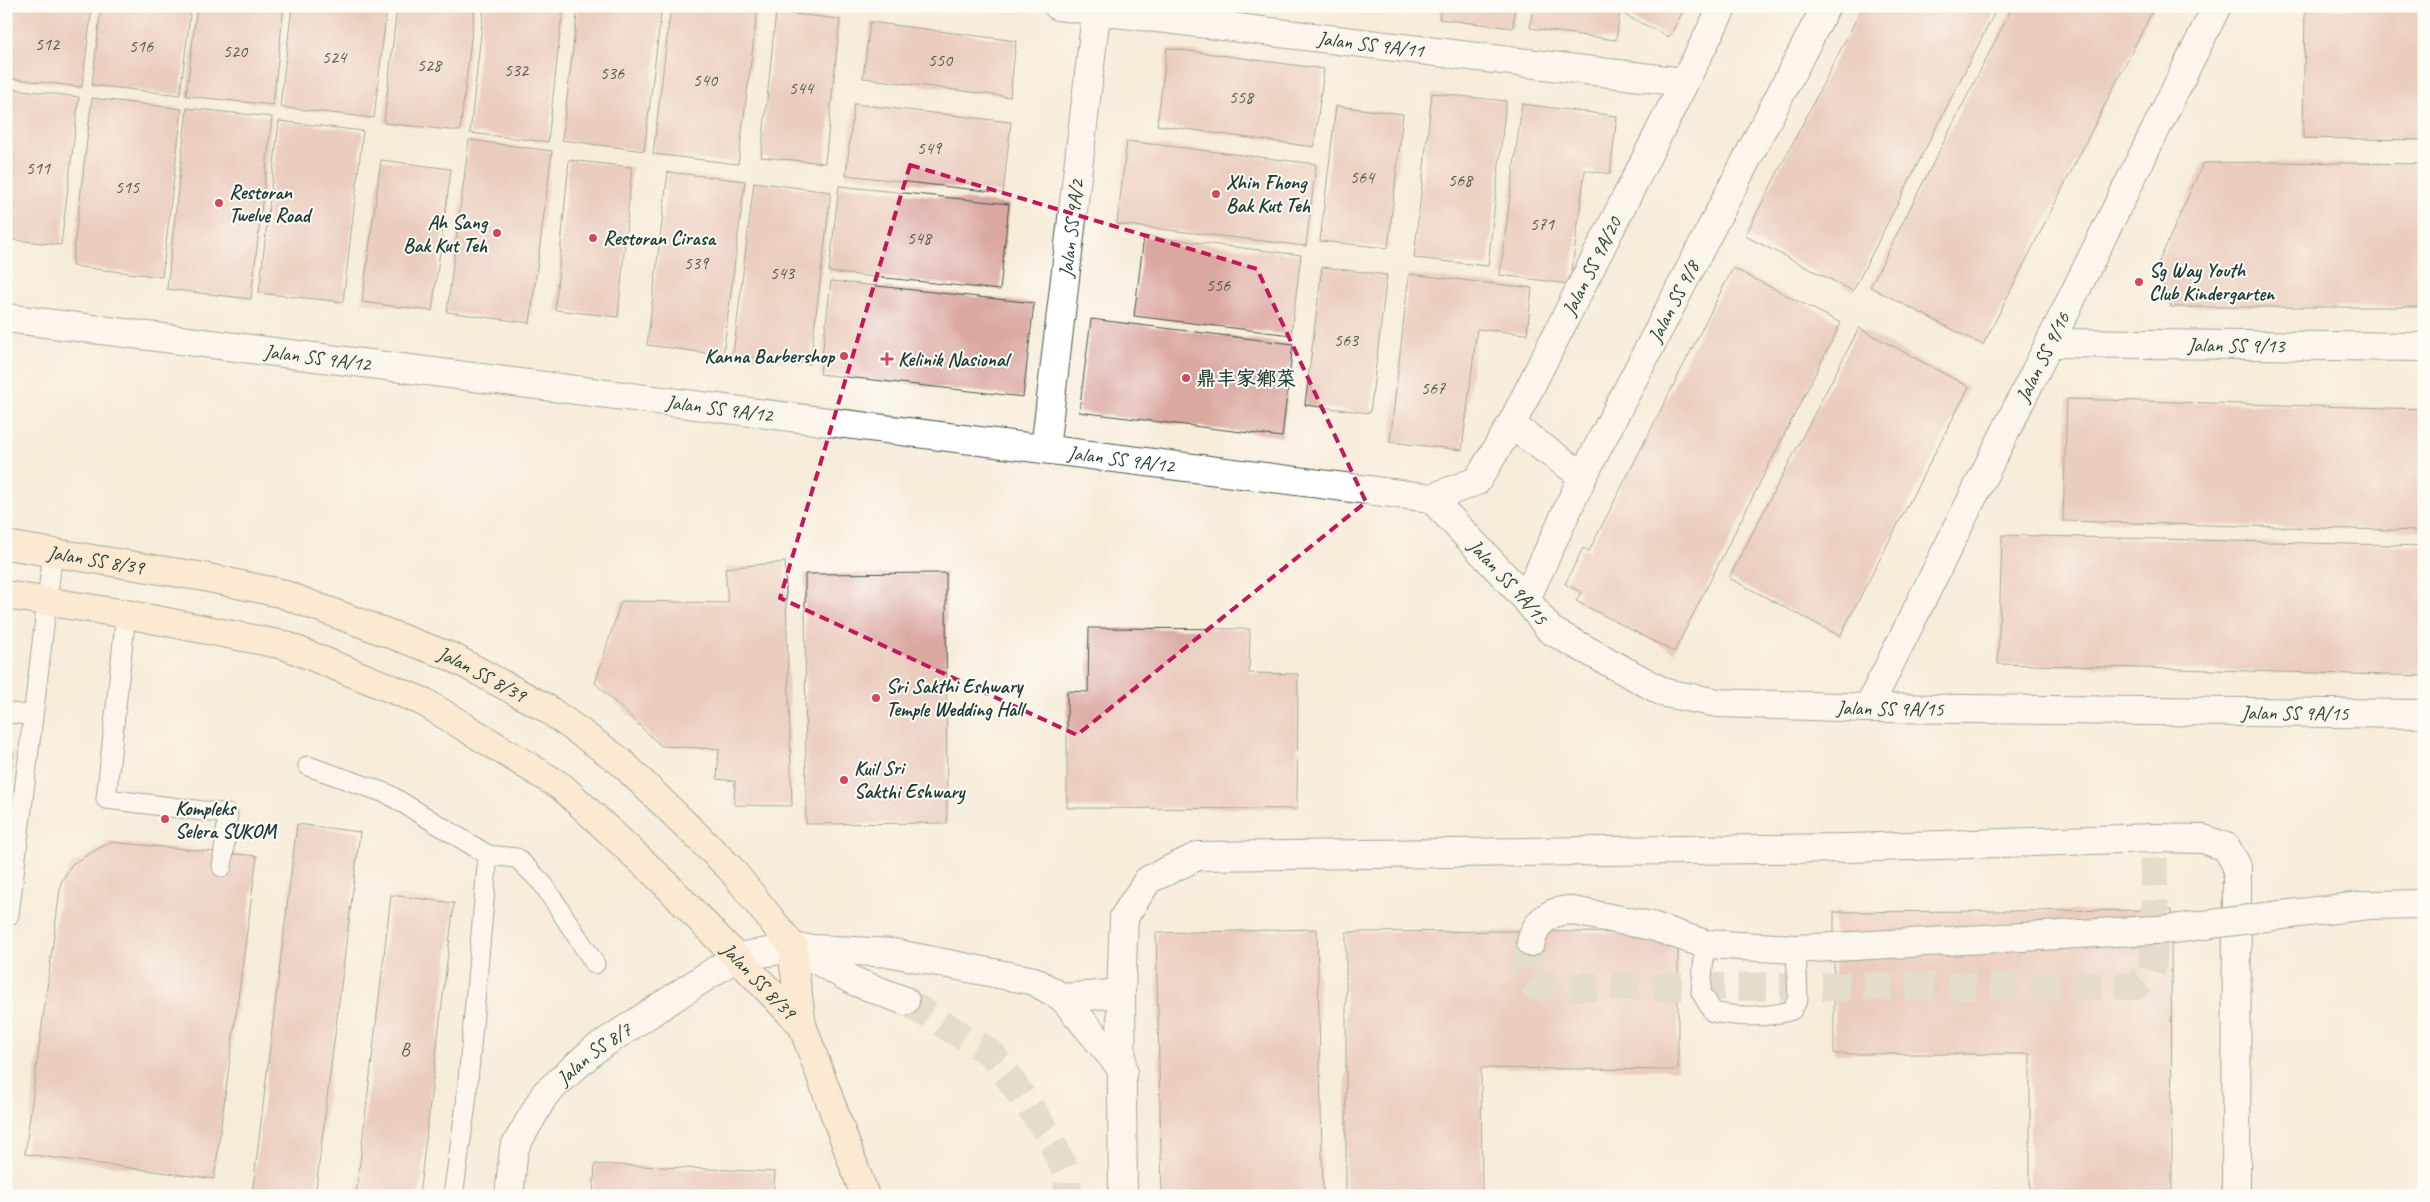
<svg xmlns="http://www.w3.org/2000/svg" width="2430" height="1202" viewBox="0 0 2430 1202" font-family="Caveat,'LXGW WenKai TC',sans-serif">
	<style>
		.building { fill: #dba7a1 }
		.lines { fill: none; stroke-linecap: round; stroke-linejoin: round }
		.street-tunnel { stroke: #ccc9b9; stroke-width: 28; stroke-dasharray: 28 14; stroke-linecap: butt }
		.lane-casing { stroke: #3f574d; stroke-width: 21 }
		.street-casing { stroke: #3f574d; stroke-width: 30 }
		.secondary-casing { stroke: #3f574d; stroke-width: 30 }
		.lane { stroke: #fff; stroke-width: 19 }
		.street { stroke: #fff; stroke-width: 28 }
		.secondary { stroke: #fee4c6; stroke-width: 28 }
		.street-bridge-casing { stroke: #3f574d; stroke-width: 30; stroke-linecap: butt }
		.street-bridge { stroke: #fff; stroke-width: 28 }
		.marked { fill: none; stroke: #c2185b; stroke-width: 4; stroke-dasharray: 10 6; stroke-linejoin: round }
		.poi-dot { fill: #d1495b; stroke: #fdfcf7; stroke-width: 2 }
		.labels { text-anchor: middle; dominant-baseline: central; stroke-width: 4; stroke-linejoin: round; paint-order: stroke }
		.number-label { font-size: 18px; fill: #4e584f }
		.street-label { font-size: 20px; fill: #1f3d34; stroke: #fdfcf7 }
		.poi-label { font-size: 20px; font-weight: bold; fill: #1f3d34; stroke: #fdfcf7; text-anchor: start }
	</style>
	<rect width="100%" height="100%" fill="#fdfcf7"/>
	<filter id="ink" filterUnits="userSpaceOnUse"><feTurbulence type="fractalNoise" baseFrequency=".02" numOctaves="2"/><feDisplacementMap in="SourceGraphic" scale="10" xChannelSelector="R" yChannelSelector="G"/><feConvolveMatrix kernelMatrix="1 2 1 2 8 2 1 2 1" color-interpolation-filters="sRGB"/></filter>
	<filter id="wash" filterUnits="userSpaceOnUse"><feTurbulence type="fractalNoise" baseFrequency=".0096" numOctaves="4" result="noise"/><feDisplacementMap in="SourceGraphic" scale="20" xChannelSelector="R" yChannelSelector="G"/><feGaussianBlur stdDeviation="1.12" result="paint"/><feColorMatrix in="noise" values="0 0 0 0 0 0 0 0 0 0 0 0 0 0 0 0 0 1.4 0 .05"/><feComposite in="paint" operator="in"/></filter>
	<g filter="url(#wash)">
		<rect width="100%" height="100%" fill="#f7ecda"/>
		<g id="blocks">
			<!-- building -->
			<path class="building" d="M7,6H92L82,87L6,78Z
				M101,6H191L180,95L92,85Z
				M197,6H284L273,105L186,96Z
				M292,6H387L374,118L280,107Z
				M397,6H475L460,131L384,123Z
				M484,6H563L548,142L470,133Z
				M578,6H662L644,151L562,140Z
				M671,6H758L738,164L653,154Z
				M1441,6H1515L1513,28L1439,19Z
				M1533,6H1621L1616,40L1530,28Z
				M1628,6H1686L1669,37L1625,15Z
				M1863,6H1998L1853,291L1745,236Z
				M2013,6H2155L1983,345L1870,287Z
				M2305,8L2424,9V140L2303,138Z
				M776,12L840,19L825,163L761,157Z
				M870,22L1016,41L1010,97L863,78Z
				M1167,48L1324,69L1314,147L1157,125Z
				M6,88L79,97L61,245L6,239Z
				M1432,93L1506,101L1488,266L1414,258Z
				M92,98L182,109L162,277L72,266Z
				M854,104L1011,122L1003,193L846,175Z
				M1522,104L1617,116L1610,174L1585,170L1570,284L1500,275Z
				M1336,106L1403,114L1388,248L1320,241Z
				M187,108L272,117L251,299L167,289Z
				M279,121L363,131L343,302L259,293Z
				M469,140L552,151L530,323L447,312Z
				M1127,141L1316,164L1306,246L1117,224Z
				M381,160L451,169L432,311L362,302Z
				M569,160L632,167L618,317L555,310Z
				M2269,162L2424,164V307H2171L2157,266L2203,163Z
				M668,172L745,181L723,355L647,345Z
				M754,182L831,192L810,364L733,355Z
				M839,186L1009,204L1000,290L829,272Z
				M1144,236L1301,255L1291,335L1134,316Z
				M1322,267L1387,275L1370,413L1305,405Z
				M1733,268L1841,323L1674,652L1576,601L1581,592L1565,584L1583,548L1589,551Z
				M1409,274L1532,288L1527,334L1477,329L1462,450L1390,442Z
				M831,281L1034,303L1023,397L820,374Z
				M1091,319L1293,344L1282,437L1079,412Z
				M1859,328L1969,387L1840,636L1729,578Z
				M2067,399L2424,409V531L2063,521Z
				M2002,535L2424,546V676L1998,664Z
				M785,562L792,806L734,805L735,781L717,779L719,749L661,746L595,683L621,601L728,603L725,568Z
				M946,573L947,823L806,824L805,574Z
				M1089,628L1250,629L1249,673L1298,674L1297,809L1067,808V691L1088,692Z
				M6,752L14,753L7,806H6Z
				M297,824L360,832L315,1196H252Z
				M110,842L257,856L214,1179L25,1154L61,882L72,864Z
				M391,895L454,903L419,1196H356Z
				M2171,910L2172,1196H2030V1054H1834V912Z
				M1317,929L1323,1196H1162L1156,933Z
				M1523,931L1678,934V1070L1481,1068L1482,1196H1346V932Z
				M595,1164L775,1172L773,1196H593Z"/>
		</g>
	</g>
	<g filter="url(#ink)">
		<use href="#blocks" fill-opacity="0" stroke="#3f574d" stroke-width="1"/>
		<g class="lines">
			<!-- street-tunnel -->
			<path class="street-tunnel" d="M1531,942L1525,969L1527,980L1534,986L1542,987L2135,986C2139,982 2147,978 2150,973C2158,957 2153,862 2153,838
				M905,1001L992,1054L1047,1132L1067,1174L1068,1196"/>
			<!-- lane casing -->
			<g class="lane-casing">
				<path id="lane" d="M126,614L106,799L228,814L222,867
					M6,712L32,716
					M308,766L388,794L488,855L466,1104L453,1196
					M488,855L517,858L543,884L595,964
					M6,917L9,915L53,552
					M1705,944L1701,992L1713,1012C1736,1017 1769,1018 1792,1010L1798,999L1796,949"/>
			</g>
			<!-- street casing -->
			<g class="street-casing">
				<g id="street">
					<path id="s1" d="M1058,6L1683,82"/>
					<path id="s2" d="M6,318L1431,498L1477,481L1511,425L1723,6"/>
					<path id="s3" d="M2050,343L2424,347"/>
					<path d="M1511,425L1583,476"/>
					<path id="s4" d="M1045,449L1097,6"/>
					<path id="s5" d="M1431,498L1526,599L1550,630L1665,693L1718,703L1868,708L2424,714"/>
					<path id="s6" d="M1526,599L1583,476L1826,6"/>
					<path id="s7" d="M1868,708L2217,6"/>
					<path d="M2281,915L2370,905L2424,904"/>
					<path d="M1531,942C1536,922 1548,912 1568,910L1652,926L1705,944L1796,949L2173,929"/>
					<path d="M800,951L856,982L905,1001"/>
					<path d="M1063,998L1121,993"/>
					<path id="s8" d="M509,1196L514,1148L545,1094L594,1050L736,957L794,948L893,953L1034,981L1063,998L1123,1070"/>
					<path d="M1123,1196L1121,993L1124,917L1148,880L1198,856L1848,848L2153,838L2203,839L2226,847L2237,866L2236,1196"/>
				</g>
			</g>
			<!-- secondary casing -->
			<g class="secondary-casing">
				<g id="secondary">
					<path id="s9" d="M6,545L204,577L280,593L452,657L546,708L620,761L730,868L794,948V966L802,1025L865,1196"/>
					<path id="s10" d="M6,595L126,614L284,645L424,702L562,787L663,881L802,1025"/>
				</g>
			</g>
			<!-- lane -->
			<use href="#lane" class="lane"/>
			<!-- street -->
			<use href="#street" class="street"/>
			<!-- secondary -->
			<use href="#secondary" class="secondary"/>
			<!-- street-bridge casing -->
			<g class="street-bridge-casing">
				<path id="street-bridge" d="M2173,929L2281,915"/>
			</g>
			<!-- street-bridge -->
			<use href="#street-bridge" class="street-bridge"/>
		</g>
	</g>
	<!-- marked area -->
	<path d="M0 0H2430V1202H0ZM910,165L1257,269L1366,502L1077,735L780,598Z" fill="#f7ecda" fill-opacity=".55" fill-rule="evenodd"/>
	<path class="marked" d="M910,165L1257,269L1366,502L1077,735L780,598Z"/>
	<!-- markers -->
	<g class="poi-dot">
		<circle cx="1216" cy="194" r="5"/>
		<circle cx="219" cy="203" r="5"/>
		<circle cx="497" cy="233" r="5"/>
		<circle cx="593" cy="238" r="5"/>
		<circle cx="2139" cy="282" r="5"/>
		<circle cx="844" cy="356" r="5"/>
		<path d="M884.5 351.5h5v5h5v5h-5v5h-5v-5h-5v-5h5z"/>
		<circle cx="1186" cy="378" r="5"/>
		<circle cx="876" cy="698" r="5"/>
		<circle cx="844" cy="780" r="5"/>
		<circle cx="165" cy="819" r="5"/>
	</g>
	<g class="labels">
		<!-- number labels -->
		<g class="number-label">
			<text x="47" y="44">512</text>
			<text x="141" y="46">516</text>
			<text x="235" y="51">520</text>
			<text x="334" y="57">524</text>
			<text x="940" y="60">550</text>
			<text x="429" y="65">528</text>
			<text x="516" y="70">532</text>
			<text x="612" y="73">536</text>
			<text x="705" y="80">540</text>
			<text x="801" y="88">544</text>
			<text x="1241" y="97">558</text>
			<text x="929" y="148">549</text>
			<text x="38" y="168">511</text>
			<text x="1362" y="177">564</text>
			<text x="1460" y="180">568</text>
			<text x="127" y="187">515</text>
			<text x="1542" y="224">571</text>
			<text x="919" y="238">548</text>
			<text x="696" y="263">539</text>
			<text x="782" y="273">543</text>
			<text x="1218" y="285">556</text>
			<text x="1346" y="340">563</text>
			<text x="1433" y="388">567</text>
			<text x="405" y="1049">B</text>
		</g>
		<!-- street labels -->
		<g class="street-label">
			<text stroke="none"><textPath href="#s1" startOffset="315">Jalan SS 9A/11</textPath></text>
			<text stroke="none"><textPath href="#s4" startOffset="222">Jalan SS 9A/2</textPath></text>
			<text stroke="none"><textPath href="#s2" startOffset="1729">Jalan SS 9A/20</textPath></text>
			<text stroke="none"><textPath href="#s6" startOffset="332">Jalan SS 9/8</textPath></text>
			<text stroke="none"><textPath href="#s3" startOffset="186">Jalan SS 9/13</textPath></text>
			<text stroke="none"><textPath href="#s2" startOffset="314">Jalan SS 9A/12</textPath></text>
			<text stroke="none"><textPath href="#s7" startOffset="392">Jalan SS 9/16</textPath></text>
			<text stroke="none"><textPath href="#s2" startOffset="719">Jalan SS 9A/12</textPath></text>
			<text stroke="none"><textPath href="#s2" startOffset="1124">Jalan SS 9A/12</textPath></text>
			<text stroke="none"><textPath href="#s9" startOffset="91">Jalan SS 8/39</textPath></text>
			<text stroke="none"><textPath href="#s5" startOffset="114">Jalan SS 9A/15</textPath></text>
			<text stroke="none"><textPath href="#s9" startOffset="496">Jalan SS 8/39</textPath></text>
			<text stroke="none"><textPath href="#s5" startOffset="535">Jalan SS 9A/15</textPath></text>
			<text stroke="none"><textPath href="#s5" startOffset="940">Jalan SS 9A/15</textPath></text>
			<text stroke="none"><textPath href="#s10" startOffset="872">Jalan SS 8/39</textPath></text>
			<text stroke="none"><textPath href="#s8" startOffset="174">Jalan SS 8/7</textPath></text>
		</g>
		<!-- poi labels -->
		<g class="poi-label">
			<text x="1226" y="182">Xhin Fhong<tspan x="1226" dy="23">Bak Kut Teh</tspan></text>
			<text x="229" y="192">Restoran<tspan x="229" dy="23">Twelve Road</tspan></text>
			<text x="487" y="222" text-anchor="end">Ah Sang<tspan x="487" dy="23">Bak Kut Teh</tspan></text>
			<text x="603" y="238">Restoran Cirasa</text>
			<text x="2149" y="270">Sg Way Youth<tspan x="2149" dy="23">Club Kindergarten</tspan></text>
			<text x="834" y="356" text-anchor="end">Kanna Barbershop</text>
			<text x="898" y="359">Kelinik Nasional</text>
			<text x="1196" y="378">鼎丰家鄉菜</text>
			<text x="886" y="686">Sri Sakthi Eshwary<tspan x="886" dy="23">Temple Wedding Hall</tspan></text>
			<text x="854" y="768">Kuil Sri<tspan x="854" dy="23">Sakthi Eshwary</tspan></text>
			<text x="175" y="808">Kompleks<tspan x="175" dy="23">Selera SUKOM</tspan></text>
		</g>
	</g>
	<!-- margin -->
	<rect width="2430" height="1202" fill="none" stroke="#fdfcf7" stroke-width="25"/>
</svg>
